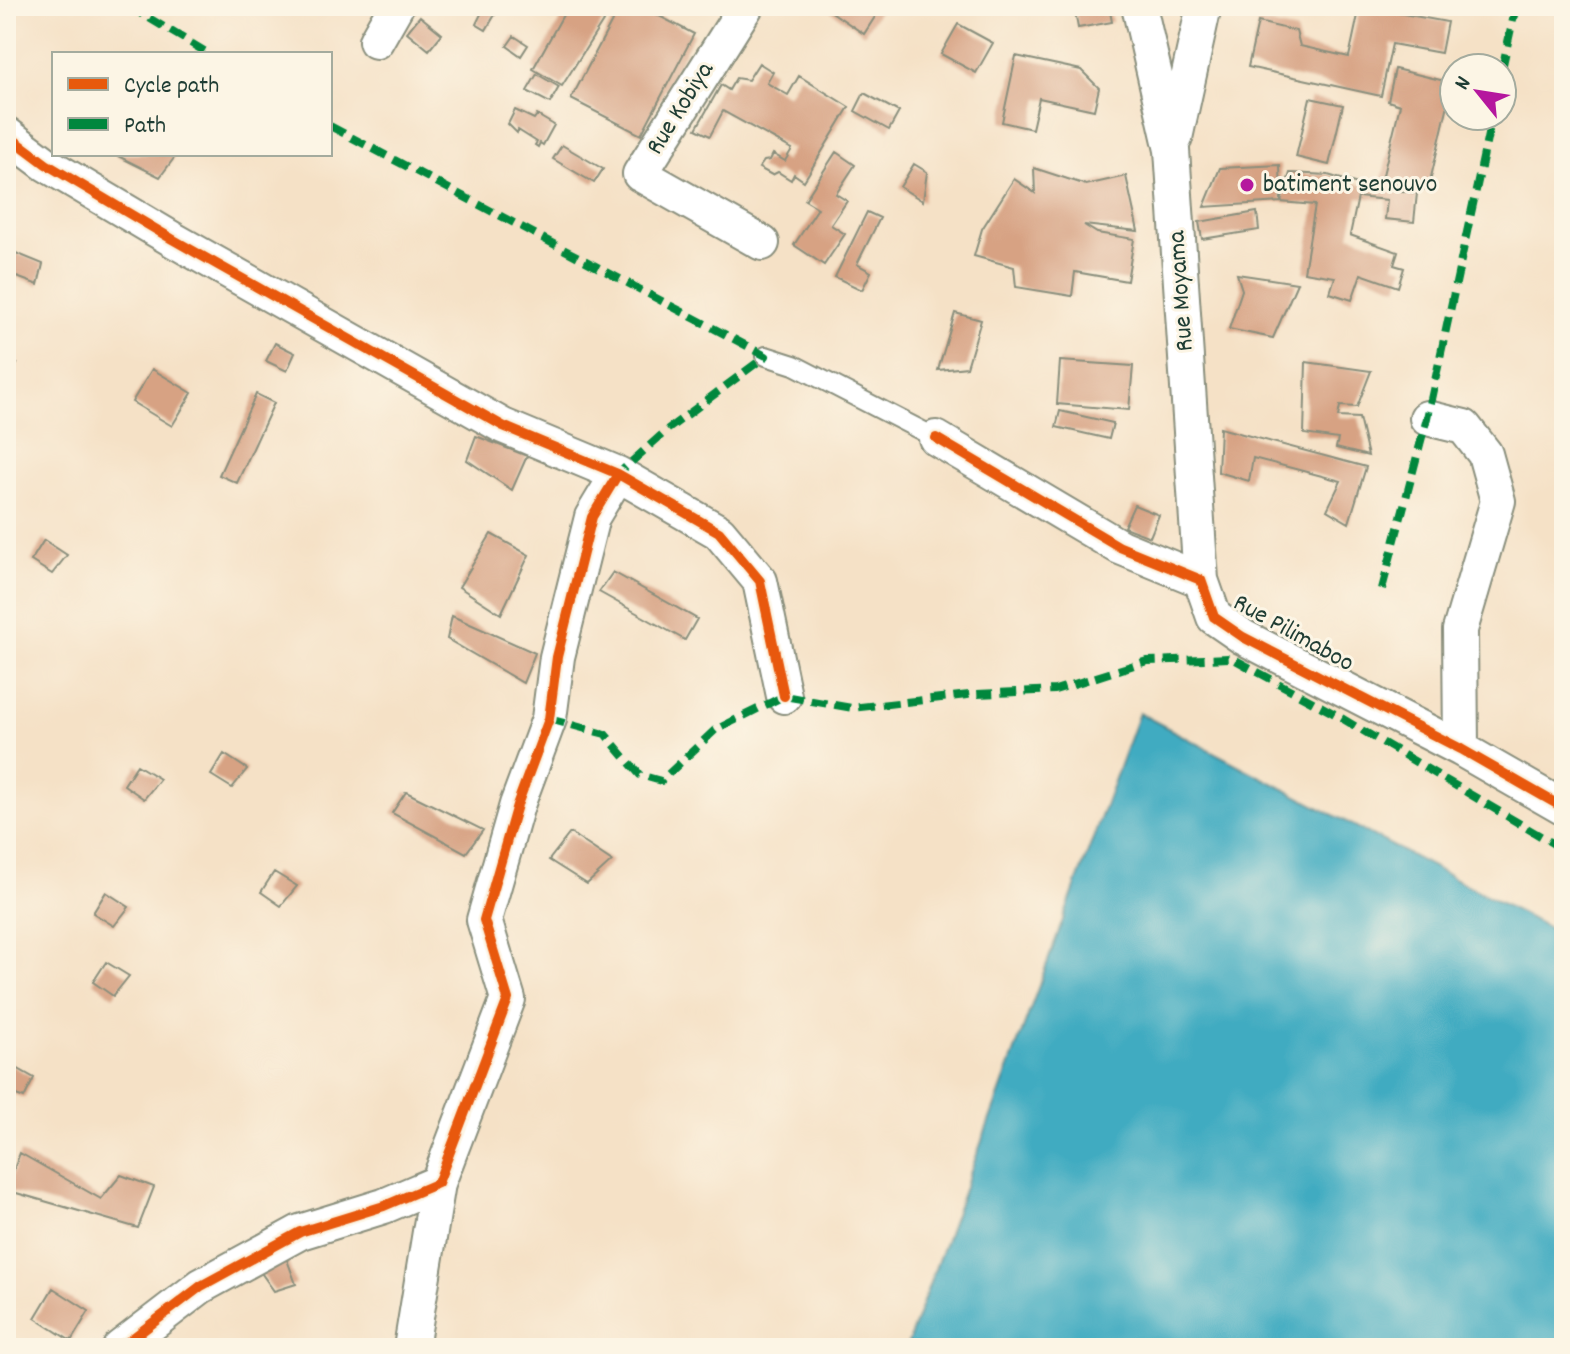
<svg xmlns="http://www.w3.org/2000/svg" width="1570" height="1354" viewBox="0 0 1570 1354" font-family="Dekko,sans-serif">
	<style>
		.water { fill: #41abc1; stroke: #30747a; stroke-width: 2 }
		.building { fill: #d7a283 }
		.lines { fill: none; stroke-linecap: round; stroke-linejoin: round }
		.service-casing { stroke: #8a8f7d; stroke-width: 22 }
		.minor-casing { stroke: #8a8f7d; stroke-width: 38 }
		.service { stroke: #fff; stroke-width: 18 }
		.minor { stroke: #fff; stroke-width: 34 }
		.quiet { stroke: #00873e; stroke-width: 8; stroke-dasharray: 16 8; stroke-linecap: butt }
		.cycleway-casing { stroke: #fcf5e5; stroke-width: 15 }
		.cycleway { stroke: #e8590c; stroke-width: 10 }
		.poi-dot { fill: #b5179e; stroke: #fcf5e5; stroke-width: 3 }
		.labels { text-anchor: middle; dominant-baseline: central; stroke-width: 6; stroke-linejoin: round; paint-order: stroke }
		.street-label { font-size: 26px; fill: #1f3d34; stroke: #fcf5e5 }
		.poi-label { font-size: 26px; fill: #1f3d34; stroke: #fcf5e5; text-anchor: start }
	</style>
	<rect width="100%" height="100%" fill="#fcf5e5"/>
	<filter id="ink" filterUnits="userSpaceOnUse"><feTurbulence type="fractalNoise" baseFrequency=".0125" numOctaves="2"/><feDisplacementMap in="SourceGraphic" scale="16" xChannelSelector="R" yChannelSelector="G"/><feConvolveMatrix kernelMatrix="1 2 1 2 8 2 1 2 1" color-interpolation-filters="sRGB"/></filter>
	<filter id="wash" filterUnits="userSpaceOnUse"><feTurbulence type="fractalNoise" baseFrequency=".006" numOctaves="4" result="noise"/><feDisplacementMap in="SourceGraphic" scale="32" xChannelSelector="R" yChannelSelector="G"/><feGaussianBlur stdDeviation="1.8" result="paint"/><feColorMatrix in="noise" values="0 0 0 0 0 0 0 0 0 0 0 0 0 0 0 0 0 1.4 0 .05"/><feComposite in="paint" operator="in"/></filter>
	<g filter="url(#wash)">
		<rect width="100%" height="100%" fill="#f5e1c6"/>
		<!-- water -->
		<path class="water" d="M1139,713L1564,936V1348H906Z"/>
		<g id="blocks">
			<!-- building -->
			<path class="building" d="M485,6H500L486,30L476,24Z
				M568,6H583L605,18L562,86L533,69Z
				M620,6H640L694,34L641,135L571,99Z
				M823,6H875L880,9L864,34Z
				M1074,6H1109L1112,22L1078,28Z
				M1360,6L1447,22L1441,53L1392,44L1381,96L1248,67L1258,22L1296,31L1300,46L1349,57Z
				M420,16L442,34L429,50L407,32Z
				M958,24L993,43L976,73L941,54Z
				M514,36L528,45L521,56L507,46Z
				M1016,56L1081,70L1099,88L1094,110L1039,98L1032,129L1002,122Z
				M759,63L773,72L767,83L788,95L799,76L849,107L804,181L794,174L791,180L778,172L772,175L759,168L764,161L770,160L773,154L785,161L792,149L723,111L710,136L696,129L721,85L729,90L736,78L748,80Z
				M1395,69L1453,83L1428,190L1382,179L1400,105L1388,101Z
				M537,74L559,87L550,103L527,91Z
				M864,93L899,112L889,130L855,111Z
				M1310,98L1343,105L1329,165L1296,157Z
				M515,110L534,119L537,115L554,125L543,145L540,143L538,147L535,145L537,142L518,130L517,133L508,124Z
				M562,145L603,169L594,183L553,159Z
				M836,152L855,165L836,194L847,201L831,225L845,234L824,265L794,245L818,208L805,200Z
				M114,154H177L160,177Z
				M914,164L927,172L923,201L900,187Z
				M1280,165L1281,202L1204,207L1220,168Z
				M1034,168L1086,185L1126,176L1138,231L1084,225L1097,233L1134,239L1127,281L1075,272L1072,296L1016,287L1014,267L974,256L982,229L1014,179L1035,193Z
				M1290,173L1328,175L1361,185L1417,193L1414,222L1385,219L1387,200L1358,197L1350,235L1398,252L1394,265L1404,268L1398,287L1361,274L1352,300L1330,293L1335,277L1304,272L1315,205L1281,202Z
				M867,212L880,218L857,264L871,272L862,290L835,277Z
				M1257,212L1259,230L1202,239L1199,222Z
				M6,249L43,264L38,285L6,273Z
				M1237,274L1297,283L1273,338L1229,329L1242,290Z
				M955,313L981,320L967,367L938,370Z
				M275,343L295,353L287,371L266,361Z
				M6,359L17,364L6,379Z
				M1060,361L1133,366L1129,410L1057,404Z
				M1306,362L1371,371L1357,407L1340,406L1338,417L1359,418L1368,456L1336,448L1338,439L1304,434Z
				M152,369L192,393L172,426L132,402Z
				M256,394L274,403L237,483L219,475Z
				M1060,411L1113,423L1109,439L1056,427Z
				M1220,428L1366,467L1349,523L1327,510L1341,481L1253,458L1249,481L1218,472Z
				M476,436L527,456L512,490L467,460Z
				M1134,505L1159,515L1150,537L1124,527Z
				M491,534L529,555L501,614L459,587Z
				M44,540L67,555L52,574L31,561Z
				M613,572L697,619L685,640L599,592Z
				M452,616L535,653L523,683L447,639Z
				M224,754L247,769L232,788L211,775Z
				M137,765L160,779L144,799L124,785Z
				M406,792L483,830L466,853L392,813Z
				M570,833L612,861L587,884L549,860Z
				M274,872L297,886L281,906L261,892Z
				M106,892L129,907L114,926L93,913Z
				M106,962L129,976L113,996L93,982Z
				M6,1062L34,1078L24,1098L6,1091Z
				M20,1153L101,1199L121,1175L154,1187L138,1228L6,1190Z
				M283,1249L296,1284L274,1291L255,1264Z
				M53,1288L89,1311L71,1341L35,1318Z"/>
		</g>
	</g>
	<g filter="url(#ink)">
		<use href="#blocks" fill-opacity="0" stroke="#8a8f7d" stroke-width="2"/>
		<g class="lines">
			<!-- service casing -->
			<g class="service-casing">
				<path id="service" d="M766,356L794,365L936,438"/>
			</g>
			<!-- minor casing -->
			<g class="minor-casing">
				<path id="minor" d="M746,6L640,174L762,243
					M1139,6L1172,150L1201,580
					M376,41L396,6
					M6,134L46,164L172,239L503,426L618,474L719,532L760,581L784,696
					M1175,138L1204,6
					M1427,418L1464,427L1485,454L1498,501L1460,630L1461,749
					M936,438L1120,547L1201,580L1214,617L1243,637L1461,749L1564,808
					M120,1348L201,1286L300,1232L384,1206L438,1183L508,999L484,920L517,805L549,719L557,657L592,517L618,474
					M411,1348L438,1183"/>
			</g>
			<!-- service -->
			<use href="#service" class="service"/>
			<!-- minor -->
			<use href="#minor" class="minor"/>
			<!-- quiet -->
			<path class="quiet" d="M129,6L209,54
				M1502,69L1516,6
				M330,126L766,356L668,429L618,474
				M1382,589L1427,418L1492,116
				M549,719L605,734L640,775L661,781L715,730L784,696L852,708L977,694L1055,690L1147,661L1232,658L1333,713L1564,850"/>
			<!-- cycleway casing -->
			<g class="cycleway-casing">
				<path id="cycleway" d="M6,134L46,164L172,239L503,426L618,474L719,532L760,581L784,696
					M936,438L1120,547L1201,580L1214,617L1243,637L1461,749L1564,808
					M120,1348L201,1286L300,1232L384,1206L438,1183L508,999L484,920L517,805L549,719L557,657L592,517L618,474"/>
			</g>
			<!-- cycleway -->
			<use href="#cycleway" class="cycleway"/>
		</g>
	</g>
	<!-- markers -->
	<circle class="poi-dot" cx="1247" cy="185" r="8"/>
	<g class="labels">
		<!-- street labels -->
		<g class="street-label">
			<text transform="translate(681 109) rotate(-58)">Rue Kobiya</text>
			<text transform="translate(1182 291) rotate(-94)">Rue Moyama</text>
			<text transform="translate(1293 634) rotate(29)">Rue Pilimaboo</text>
		</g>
		<!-- poi labels -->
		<g class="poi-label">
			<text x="1263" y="185">batiment senouvo</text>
		</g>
	</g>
	<!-- margin -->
	<rect width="1570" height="1354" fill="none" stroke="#fcf5e5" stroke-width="32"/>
	<!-- legend -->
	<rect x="52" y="52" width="280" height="104" fill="#fcf5e5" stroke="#a4ab9e" stroke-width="2"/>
	<rect x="68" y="78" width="40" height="12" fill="#e8590c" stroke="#a4ab9e" stroke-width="2"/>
	<text x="124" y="92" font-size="24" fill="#1f3d34">Cycle path</text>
	<rect x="68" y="118" width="40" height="12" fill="#00873e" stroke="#a4ab9e" stroke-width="2"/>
	<text x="124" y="132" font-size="24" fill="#1f3d34">Path</text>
	<!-- north arrow -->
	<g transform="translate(1478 92) rotate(300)"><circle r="38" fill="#fcf5e5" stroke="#a4ab9e" stroke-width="2"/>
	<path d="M0-6L14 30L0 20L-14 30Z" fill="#b5179e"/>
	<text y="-12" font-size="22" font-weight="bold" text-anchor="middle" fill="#1f3d34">N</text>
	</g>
</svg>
